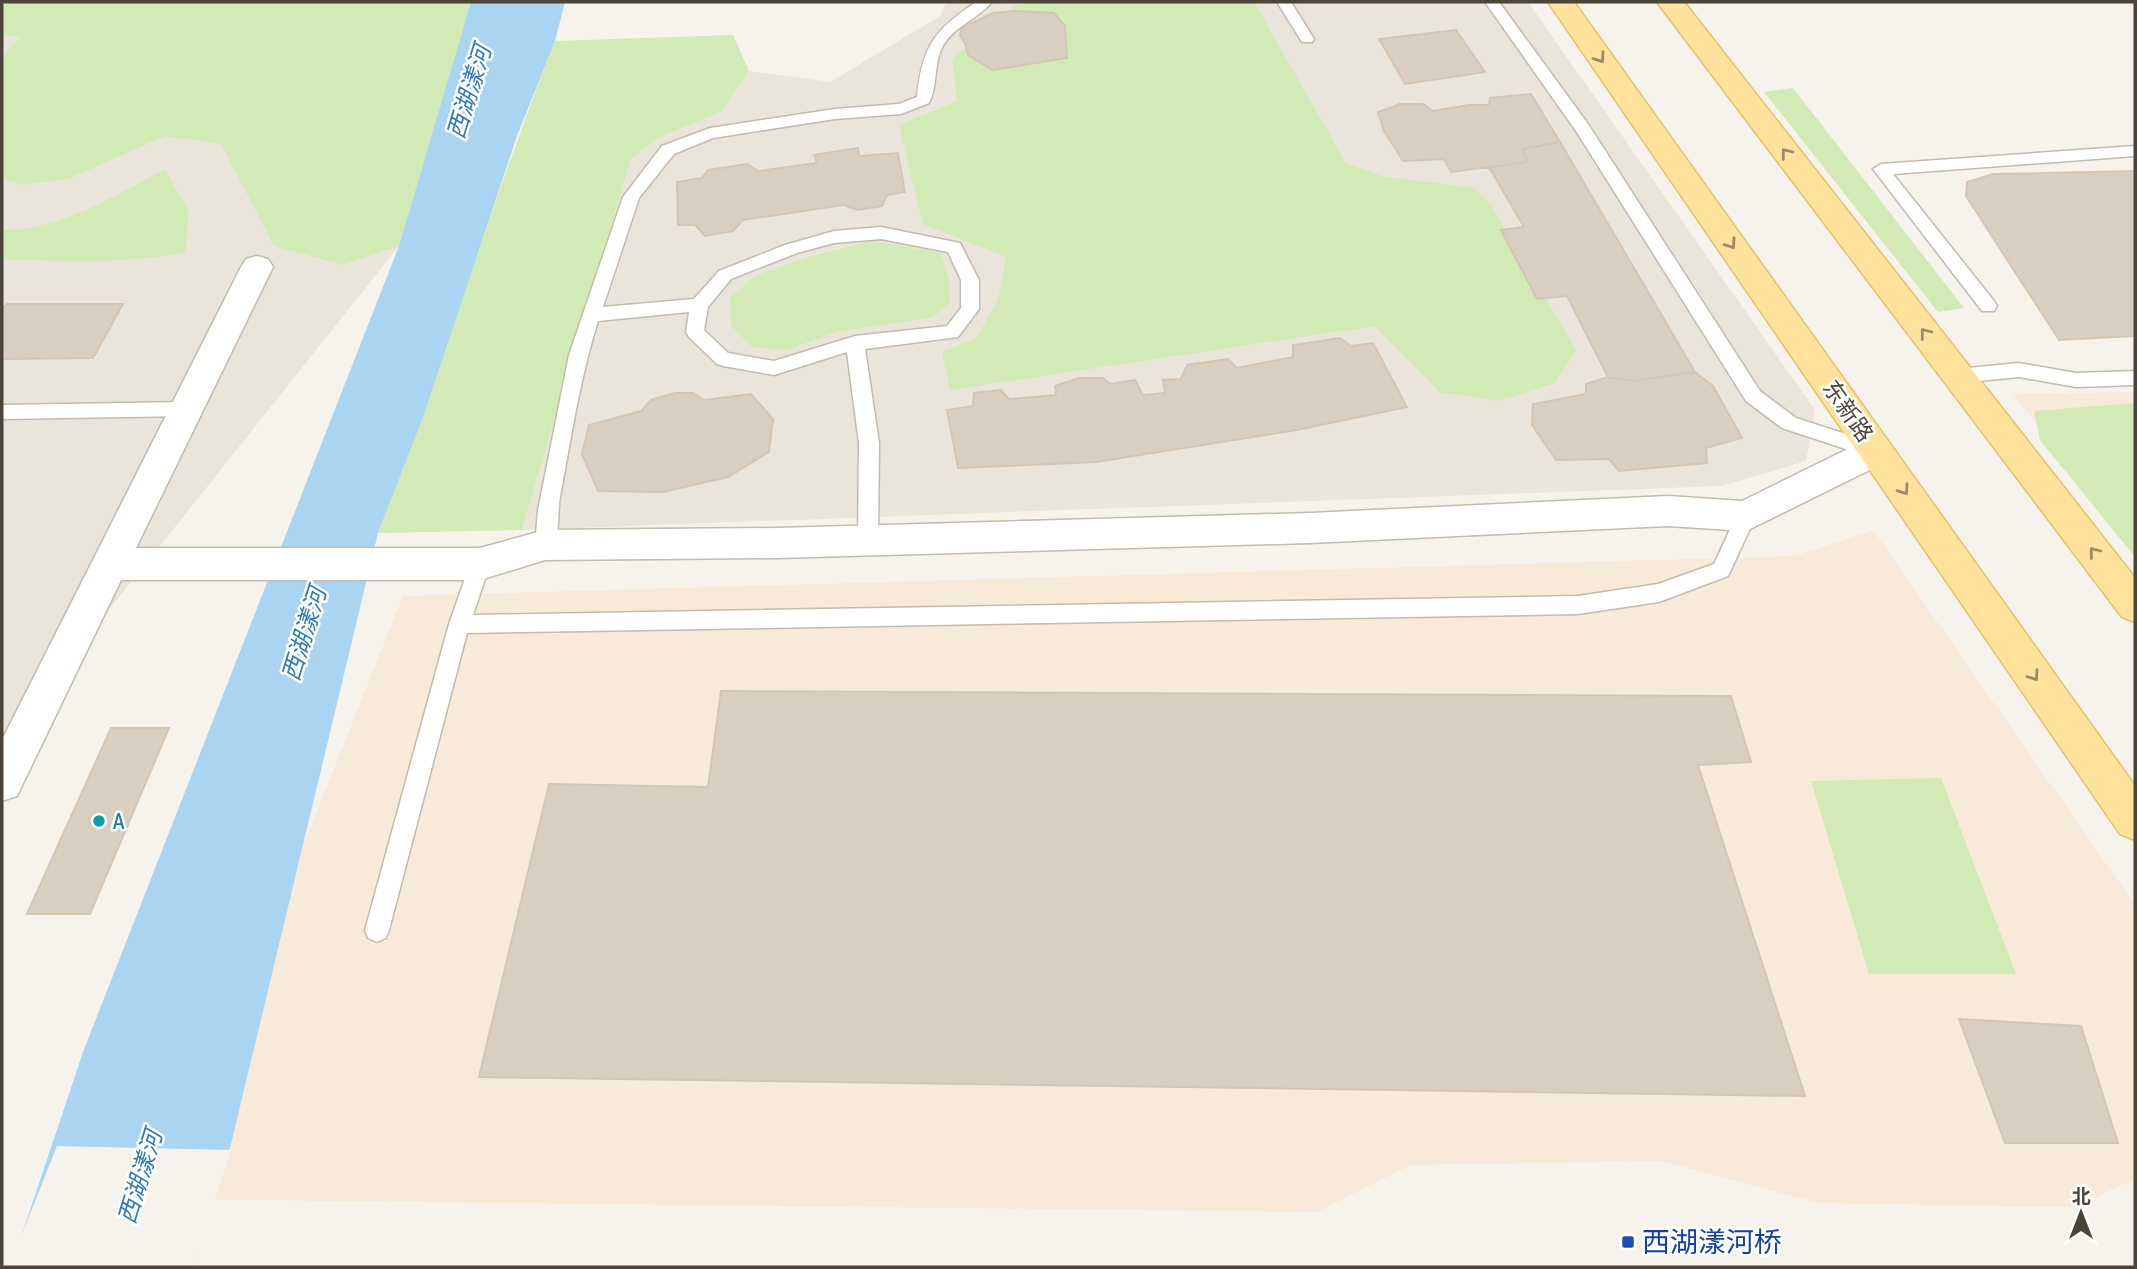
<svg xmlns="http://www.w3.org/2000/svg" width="2137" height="1269" viewBox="0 0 2137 1269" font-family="'Asap Condensed','Noto Sans SC',sans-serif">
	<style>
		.residential { fill: #eae5da }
		.commercial { fill: #f7ead8 }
		.green { fill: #d2eab5 }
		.water { fill: #a9d4f2 }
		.pier { fill: #f6f3ec }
		.building { fill: #d8cfc1; stroke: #d3c7b4; stroke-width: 2 }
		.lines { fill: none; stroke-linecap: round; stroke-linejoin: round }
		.lane-casing { stroke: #c2bbae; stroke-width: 3 }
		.street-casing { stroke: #c2bbae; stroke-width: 3 }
		.primary-casing { stroke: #e6c16a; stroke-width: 3 }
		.lane { fill: #fff; fill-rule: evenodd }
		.street { fill: #fff; fill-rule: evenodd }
		.primary { fill: #ffe39c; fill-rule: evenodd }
		.oneway { stroke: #9c8c66 }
		.culture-dot { fill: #0f9aa8; stroke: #fff; stroke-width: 2.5 }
		.transit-dot { fill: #1a4fb4; stroke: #fff; stroke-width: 2.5 }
		.labels { text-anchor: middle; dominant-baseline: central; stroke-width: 5; stroke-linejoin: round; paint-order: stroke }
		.street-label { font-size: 23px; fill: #4b4439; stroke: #fff }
		.culture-label { font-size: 23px; fill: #0d838f; stroke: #fff; text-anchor: start }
		.water-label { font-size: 24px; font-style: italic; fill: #2e7ab2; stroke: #fff }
		.near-transit-label { font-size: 28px; fill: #164399; stroke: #fff; text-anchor: start }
	</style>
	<rect width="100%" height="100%" fill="#f6f3ec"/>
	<!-- residential -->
	<path class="residential" d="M2,2H471L399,246L2,744Z
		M947,2H1528L1815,410L1806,461L1721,486L522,530L631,159L658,138L721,112L749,71L830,82L940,16Z"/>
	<!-- commercial -->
	<path class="commercial" d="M2135,392V551L2013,394Z
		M1873,530L2135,905V1179L2074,1207L1818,1203L1661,1161L1411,1165L1317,1212L162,1199L403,596L1794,556Z"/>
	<!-- green -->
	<path class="green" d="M2,2H471L399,246L343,265L274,246L221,144L165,136L68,179L21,185L2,179V57L19,38L2,34Z
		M1030,2H1254L1346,163L1381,176L1474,188L1491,205L1576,350L1555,383L1498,401L1439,392L1375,326L950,390L942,352L976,338L998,300L1006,257L923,224L899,125L957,101L952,59L1016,5Z
		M733,35L749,71L721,112L658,138L631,159L522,530L378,533C441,370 491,203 555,41Z
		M1793,88L1964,308L1938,312L1764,92Z
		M165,169L189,212L185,252C125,264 63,262 2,259V230C61,230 114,196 165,169Z
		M872,241L941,253L949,280L950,303L933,317L837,332L786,350L752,347L731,326L730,297L757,275L811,256Z
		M2135,403V557L2040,440L2034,411Z
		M1941,778L2016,974H1869L1811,781Z"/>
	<!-- water -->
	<path class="water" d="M471,2H565L555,41L517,136L423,417L378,533L231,1144L192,1267H11L83,1052L399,246Z"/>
	<!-- pier -->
	<path class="pier" d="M57,1146L231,1150L192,1267H9Z"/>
	<!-- building -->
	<path class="building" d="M1014,11L1054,13L1065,26L1067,58L993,70L968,55L965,43L960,36L961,28L993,13Z
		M1456,30L1485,72L1405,84L1379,39Z
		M1531,94L1560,142L1522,149L1528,162L1451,172L1444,159L1403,161L1384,131L1378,112L1400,104H1423L1433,111L1469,105H1489L1490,98Z
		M1560,142L1695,372L1633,381L1608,377L1567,296L1537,299L1501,230L1524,227L1489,167L1528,162L1522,149Z
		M858,148L859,156L898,153L905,192L887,195L882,206L858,210L843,205L743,220L733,231L705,236L695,225H678L677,182L702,178L708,170L747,164L758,171L817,163L814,155Z
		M2135,171V336L2059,340L1966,196L1967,182L1993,174Z
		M7,304H123L93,358L2,359V309Z
		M1340,338L1351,346L1373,343L1407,407L1297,430L1096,462L958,468L947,410L973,406L974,393L1001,390L1009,399L1056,395L1055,386L1079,378H1103L1110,384L1135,380L1143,395L1165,393L1163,380L1181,379L1187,365L1228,359L1237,368L1293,357V345Z
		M1695,372L1713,386L1742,438L1706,448L1707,463L1619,471L1609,459L1556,460L1532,425L1533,404L1586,394V384L1608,377L1633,381Z
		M675,393H693L704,400L751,394L773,419L769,452L728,477L663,492L598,491L582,454L589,425L641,411L651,400Z
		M721,691L1731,696L1751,762L1698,765L1805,1096L479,1077L549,784L708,787Z
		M111,728H169L90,914H27Z
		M1959,1019L2081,1026L2118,1143H2005Z"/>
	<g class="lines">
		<!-- lane casing -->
		<g class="lane-casing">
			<path id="lane" d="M976,2H992C977,20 951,27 941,50C934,67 937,88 929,103L901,114L835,119L713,138L674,154L639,198L603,307L694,299L719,271L785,245L834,231L881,227L960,243L979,280V309L958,337L865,349L879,443L878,541L875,547L868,549L861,547L858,541L859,443L847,352L774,375L723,366L717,364L689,337L686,332L689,312L598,321C580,378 571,438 560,497C557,514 560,536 552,551L545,553L538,551L535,545L538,510L569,355L623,197L662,146L710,128L835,109L899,104L917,97C922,47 934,30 976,2ZM881,239L948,252L961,280V308L947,326L855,336L774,361L728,353L704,330L708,307L731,279L797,253L834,243Z
				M1277,2H1291L1314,39L1312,42H1302Z
				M1485,2H1499L1588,124L1760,391L1796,418L1883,446L1886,451L1883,456L1876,459L1782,428L1746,401L1576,131Z
				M2135,146V156L1893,174L1994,301L1997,306L1994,311H1982L1873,169L1881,164Z
				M2019,363L2076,373L2135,371V385L2076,387L2019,377L1958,383L1952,381L1949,376L1952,371L1958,369Z
				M187,402L194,404L196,409L194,414L187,416L2,419V405Z
				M1746,508L1753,510L1756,516L1728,576L1659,602L1578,614L467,633L389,930L386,938L377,942L368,938L365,930L449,624L470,564L473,558L480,556L487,558L490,564L473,615L1578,596L1658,584L1714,564L1739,510Z"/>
		</g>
		<!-- street casing -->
		<g class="street-casing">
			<path id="street" d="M257,256L268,259L273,267L136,548H480L545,530L777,528L1310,513L1668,496L1742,501L1864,441L1876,437L1888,441L1894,451L1888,461L1746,531L1668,526L1310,543L777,558L545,560L480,580H121L17,796L2,801V740L241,267L246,259Z"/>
		</g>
		<!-- primary casing -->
		<g class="primary-casing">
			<path id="primary" d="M1548,2H1574L2135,786V840L2120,834Z
				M1657,2H1684L2135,578V622L2122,617Z"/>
		</g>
		<!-- lane -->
		<use href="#lane" class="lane"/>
		<!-- street -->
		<use href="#street" class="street"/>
		<!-- primary -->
		<use href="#primary" class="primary"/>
	</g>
	<!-- one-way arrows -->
	<defs><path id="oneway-chevron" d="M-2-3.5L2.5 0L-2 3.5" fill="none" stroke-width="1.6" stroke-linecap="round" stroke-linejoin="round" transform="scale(1.75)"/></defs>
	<g class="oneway">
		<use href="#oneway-chevron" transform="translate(1600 58) rotate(55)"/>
		<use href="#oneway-chevron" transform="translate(1786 153) rotate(-128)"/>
		<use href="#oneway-chevron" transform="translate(1731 244) rotate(55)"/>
		<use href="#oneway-chevron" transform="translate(1925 333) rotate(-128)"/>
		<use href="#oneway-chevron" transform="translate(1904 490) rotate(55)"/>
		<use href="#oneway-chevron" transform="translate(2094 552) rotate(-128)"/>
		<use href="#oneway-chevron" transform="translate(2034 676) rotate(55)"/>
	</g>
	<!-- markers -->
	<circle class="culture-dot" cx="99" cy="821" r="7"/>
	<rect class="transit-dot" x="1621" y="1235" width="14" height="14" rx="3.5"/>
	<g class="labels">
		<!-- street labels -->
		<g class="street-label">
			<text transform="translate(1848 411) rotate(55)">东新路</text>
		</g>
		<!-- culture labels -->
		<g class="culture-label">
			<text x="113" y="821">A</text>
		</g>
		<!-- water labels -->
		<g class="water-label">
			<text transform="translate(469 92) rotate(-73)">西湖漾河</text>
			<text transform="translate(304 634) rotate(-73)">西湖漾河</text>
			<text transform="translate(140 1177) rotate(-73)">西湖漾河</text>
		</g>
		<!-- near-transit labels -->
		<g class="near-transit-label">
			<text x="1642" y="1242">西湖漾河桥</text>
		</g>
	</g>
	<!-- border -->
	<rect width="2137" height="1269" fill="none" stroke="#4b4439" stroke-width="7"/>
	<!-- north arrow -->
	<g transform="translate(2081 1213)" stroke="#ffffff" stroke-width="5" paint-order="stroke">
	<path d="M0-5L12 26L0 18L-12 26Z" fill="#4b4439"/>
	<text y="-10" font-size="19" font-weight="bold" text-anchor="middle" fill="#4b4439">北</text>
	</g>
</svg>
